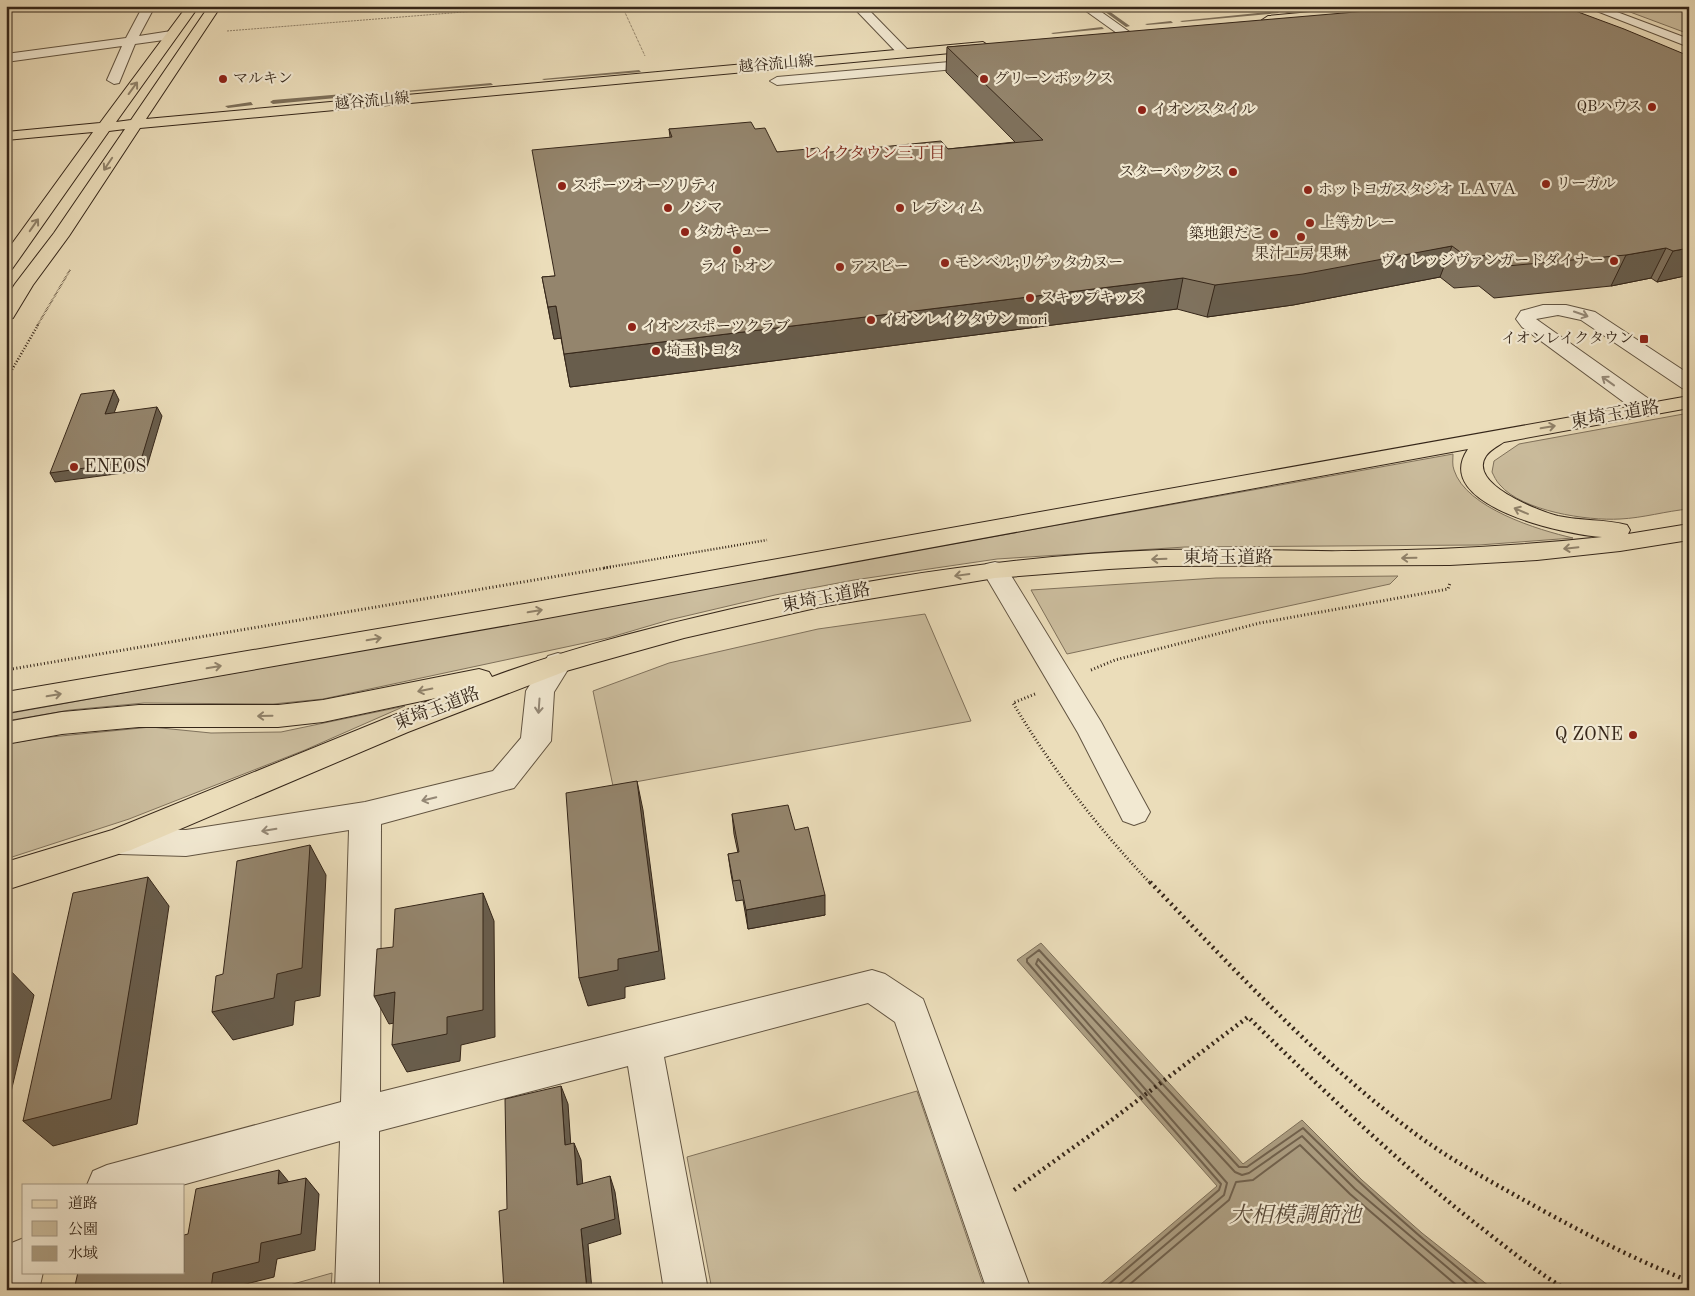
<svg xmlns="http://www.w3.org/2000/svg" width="1695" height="1296" viewBox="0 0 1695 1296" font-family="'Old Standard TT','Noto Serif JP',serif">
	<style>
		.green { fill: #ccbe9f; stroke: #80725c }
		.water { fill: #ad9f83; stroke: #7d6f59 }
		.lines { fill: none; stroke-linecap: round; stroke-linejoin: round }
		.shore { stroke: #71624e; stroke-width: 2 }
		.stream { fill: #7d6f59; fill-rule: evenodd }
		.minor-casing { stroke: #625441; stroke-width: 2 }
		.major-casing { stroke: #352619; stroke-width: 2 }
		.highway-casing { stroke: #352619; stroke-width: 2 }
		.path-far4 { stroke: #352619; stroke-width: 1; stroke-dasharray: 0.5 1; stroke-linecap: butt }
		.path-far3 { stroke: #352619; stroke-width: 2; stroke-dasharray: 0.5 1; stroke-linecap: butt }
		.path-far2 { stroke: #352619; stroke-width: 2.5; stroke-dasharray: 1 2; stroke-linecap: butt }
		.path-far1 { stroke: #352619; stroke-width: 3; stroke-dasharray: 1 2.5; stroke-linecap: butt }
		.path { stroke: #352619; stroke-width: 4.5; stroke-dasharray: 2 4; stroke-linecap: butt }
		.minor { fill: #f2e9d2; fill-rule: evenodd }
		.major { fill: #ebddba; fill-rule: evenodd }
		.highway { fill: #ebddba; fill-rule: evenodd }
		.wall { fill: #7f725e; stroke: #352619 }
		.shaded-wall { fill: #685d4c; stroke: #352619 }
		.building { fill: #94856d; stroke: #352619 }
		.oneway { stroke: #90826a }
		.oneway2 { stroke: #948876 }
		.poi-dot { fill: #8f2418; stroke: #f2e9d2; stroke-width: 2 }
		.labels { text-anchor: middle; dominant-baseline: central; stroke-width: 4.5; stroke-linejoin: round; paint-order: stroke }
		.far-street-label { font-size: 15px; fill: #352619; stroke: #f2e9d2 }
		.far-poi-label { font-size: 15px; fill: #352619; stroke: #f2e9d2; text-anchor: start }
		.far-neighbourhood-label { font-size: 16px; fill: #7a1f14; stroke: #f2e9d2 }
		.street-label { font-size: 18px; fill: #352619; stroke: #f2e9d2 }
		.poi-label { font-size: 18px; fill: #352619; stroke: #f2e9d2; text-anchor: start }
		.near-water-label { font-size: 22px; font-style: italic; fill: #594a39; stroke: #f2e9d2 }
	</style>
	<rect width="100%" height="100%" fill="#ebddba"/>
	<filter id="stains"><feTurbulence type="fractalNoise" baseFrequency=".004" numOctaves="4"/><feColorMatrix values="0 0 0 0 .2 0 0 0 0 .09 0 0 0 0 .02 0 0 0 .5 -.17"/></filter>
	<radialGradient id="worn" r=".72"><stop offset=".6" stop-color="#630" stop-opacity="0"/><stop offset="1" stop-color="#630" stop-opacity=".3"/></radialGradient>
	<!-- green -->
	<path class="green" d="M1614,6H1689V34Z
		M1689,413V509C1666,511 1643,518 1620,519C1587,521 1522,511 1500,485C1496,481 1494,476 1492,472L1494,461L1519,444Z
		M1453,454C1453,459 1452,465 1454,470C1466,508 1538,530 1573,538L1479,545L1185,547L997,559L854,580L775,595L669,620L608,638L323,699L273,704L144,703L70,710L6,721V714Z
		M1398,576L1390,584L1067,654L1031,590L1216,578Z
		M925,614L971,721L613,786L593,691L669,663L818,629Z
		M405,706L305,750L129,819L6,859V744L41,738L151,727L211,733L281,732Z
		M917,1091L985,1290H712L687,1157Z
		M332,1273L331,1290H272Z"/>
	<!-- water -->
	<path class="water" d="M1041,943L1243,1164L1302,1120L1362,1180L1422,1233L1494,1290H1094L1217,1186L1017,960Z"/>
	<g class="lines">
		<!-- shore -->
		<path class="shore" d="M1102,1290L1219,1190L1221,1184L1027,962V959L1039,950L1239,1167H1247L1303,1128C1361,1186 1421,1239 1485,1290
			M1112,1290L1224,1195L1227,1183L1036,964L1038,959L1235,1172L1242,1175L1249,1173L1302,1136L1355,1189L1474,1290
			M1123,1290L1229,1200L1236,1182L1253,1180L1300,1145L1350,1194L1462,1290"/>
		<!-- stream -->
		<path class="stream" d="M1097,6H1102L1130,26L1126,27Z
			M1328,7L1329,9L1287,13L1285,12Z
			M1277,11L1279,13L1182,22L1180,21Z
			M1171,21L1173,23L1147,25L1145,24Z
			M1102,27L1104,29L1053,34L1051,33Z
			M639,70L641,72L544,80L542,79Z
			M491,83L493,85L396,93L394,92Z
			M355,93L357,96L273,104L270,102L273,100Z
			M251,102L253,105L228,108L225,106Z"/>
		<!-- minor casing -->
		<g class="minor-casing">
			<path id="minor" d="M143,6H155L139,36L171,31L177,35L171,39L135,44L119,83L114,84L107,80L122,46L6,62V54L126,38Z
				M852,6H865L908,50L910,53L908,56H900Z
				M1079,6H1093L1131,33L1125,37L1121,36Z
				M1584,6H1601L1689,39V47Z
				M984,59L989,60L990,63L989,66L777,85L770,81L777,77Z
				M1543,305H1566L1595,312L1689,374V390L1682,388L1581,320L1558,315L1536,319L1656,404L1659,409L1656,414L1648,415L1640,414L1522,327L1516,319L1521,311Z
				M995,562L1004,564L1101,722L1150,812L1145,821L1134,825L1123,821L1078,733L982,570L986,564Z
				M558,653L568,656L572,663L554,692L551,741L514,788L381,824L380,1092L872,970L885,974L923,999L1031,1290H987L895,1022L868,1003L664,1057L708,1290H664L628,1066L379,1131V1290H335L340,1141L182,1185H87L93,1171L107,1165L341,1102L349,830L186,856L120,854L109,850L104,841L109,832L120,828L186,830L365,802L493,771L521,738L526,691L548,656Z
				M24,1238V1272H43L39,1290H6V1250L9,1244Z"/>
		</g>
		<!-- major casing -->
		<g class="major-casing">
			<path id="major" d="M187,6H199L116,122L131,120L209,6H221L146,119L983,42L989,46L983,50L140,128L69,236L33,285L13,318L6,320V298L15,284L54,233L125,129L109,131L12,269L6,270V252L93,132L6,140V132L100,123Z
				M1376,6H1421L1415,9L1268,24L1262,20L1268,16Z"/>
		</g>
		<!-- highway casing -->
		<g class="highway-casing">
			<path id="highway" d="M1689,396V408L1504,442C1498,446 1490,450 1486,456C1467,484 1539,511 1558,516C1581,521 1604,519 1627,525L1630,530L1628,534L1689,524V540L1620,551L1537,560L1450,565L1164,566L1109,569L995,578L820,607L684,638L566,671L408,732L131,850L6,890V862L112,830L436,698L323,722L278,727H139L62,734L6,744V722L62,712L139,705H278L323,700L479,669L489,672L492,677C572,647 654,627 736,608C876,577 1018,555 1161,550C1225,548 1290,552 1354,551C1437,550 1519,546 1602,537C1567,535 1429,506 1468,449L542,619L6,713V692L542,601Z"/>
		</g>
		<!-- path-far4 -->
		<path class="path-far4" d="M622,6L645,56
			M227,31L538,6"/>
		<!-- path-far3 -->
		<path class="path-far3" d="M37,326L70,270"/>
		<!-- path-far2 -->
		<path class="path-far2" d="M6,380L38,325
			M604,568L767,540"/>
		<!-- path-far1 -->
		<path class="path-far1" d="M6,670L611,567
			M1091,670L1115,660L1260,623L1448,589L1450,583
			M1035,694L1013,703C1052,769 1098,828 1151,884"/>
		<!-- path -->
		<path class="path" d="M1150,882C1234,969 1317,1060 1413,1132C1445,1156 1479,1175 1513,1194C1570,1226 1628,1257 1689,1281
			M1014,1190L1113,1119L1248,1017C1324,1091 1400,1165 1484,1230C1511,1251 1537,1272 1567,1290"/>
		<!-- minor -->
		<use href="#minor" class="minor"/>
		<!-- major -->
		<use href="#major" class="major"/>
		<!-- highway -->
		<use href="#highway" class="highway"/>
	</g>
	<!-- wall -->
	<path class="wall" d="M1562,6L1689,275L1657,282L1651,278L1611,286L1494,298L1479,286L1454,288L1440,277L1293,305L1207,317L1177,309L570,387L561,338L554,339L542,277L555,276L670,137L669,129H755L777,152L821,153L948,149L1015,142L946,72L947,47Z
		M732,814L795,830L825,915L748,929L743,900L736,901L731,874L728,854L738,853L734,834Z"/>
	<!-- shaded-wall -->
	<path class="shaded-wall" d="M1452,246L1440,277L1293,305L1207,317L1215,285Z
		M1666,248L1651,278L1611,286L1626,255Z
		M1689,248V275L1657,282L1673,251Z
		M1183,278L1177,309L570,387L564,354Z
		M556,306L562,338L554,339L548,307Z
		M114,390L119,400L110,424L105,414Z
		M157,407L162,416L146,470L55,482L50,473Z
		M637,781L643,810L665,979L625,987V998L588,1006L579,978Z
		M310,845L326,875L320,996L295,1001L293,1025L233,1040L212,1012L277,974Z
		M148,877L169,906L137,1124L53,1146L23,1121Z
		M483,893L494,921L495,1037L461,1045L460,1061L407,1072L392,1045Z
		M825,895V915L748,929L746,910Z
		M7,967L34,995L6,1113V968Z
		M395,992L410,1020L389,1024L374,996Z
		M561,1086L568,1104L572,1162L565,1145Z
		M574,1143L581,1160L584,1201L577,1185Z
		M279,1170L293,1187L278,1184Z
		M610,1176L615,1192L621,1234L588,1244L592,1290H587L581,1229Z
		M306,1178L319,1194L315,1250L277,1259L274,1277L230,1288L229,1290H206L213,1273L261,1243Z"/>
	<!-- building -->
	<path class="building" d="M1425,6H1562L1624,29L1689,56V248L1673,251L1666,248L1626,255L1507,266L1492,255L1467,257L1452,246L1303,274L1215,285L1183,278L564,354L556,306L548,307L542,277L555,276L532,150L672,137L669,129L751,122L755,129L765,128L777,152L818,148L821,153L941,141L948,149L1043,140L947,47Z
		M114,390L105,414L157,407L141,460L50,473L81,394Z
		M637,781L659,951L618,959V970L579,978L566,793Z
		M788,805L795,830L808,827L825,895L746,910L740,880L733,881L728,854L739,852L732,814Z
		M310,845L302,968L277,974L274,998L212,1012L216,976L223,974L237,861Z
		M148,877L111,1099L23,1121L73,893Z
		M483,893V1010L447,1017V1034L392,1045L395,992L374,996L377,949L393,947L395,909Z
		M561,1086L565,1145L574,1143L577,1185L610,1176L615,1219L581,1229L587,1290H504L499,1211L507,1209L505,1099Z
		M279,1170L278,1184L306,1178L301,1234L261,1243L259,1262L213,1273L211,1289L206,1290H74L78,1272H184V1235L188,1234L196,1189Z"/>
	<!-- one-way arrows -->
	<defs><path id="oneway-shaft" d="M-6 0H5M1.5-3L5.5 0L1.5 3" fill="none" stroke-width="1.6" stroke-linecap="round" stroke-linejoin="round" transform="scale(1.25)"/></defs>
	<g class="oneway">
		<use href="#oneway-shaft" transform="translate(133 88) rotate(-54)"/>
		<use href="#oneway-shaft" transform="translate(108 164) rotate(124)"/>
		<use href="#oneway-shaft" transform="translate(34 225) rotate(-55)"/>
		<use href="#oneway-shaft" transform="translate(1548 427) rotate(-10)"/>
		<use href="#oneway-shaft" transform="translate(1521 511) rotate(-157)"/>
		<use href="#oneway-shaft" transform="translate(1571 548) rotate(174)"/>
		<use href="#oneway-shaft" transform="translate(1409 558) rotate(179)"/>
		<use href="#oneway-shaft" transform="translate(1159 559) rotate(178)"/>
		<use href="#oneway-shaft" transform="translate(962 575) rotate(172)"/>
		<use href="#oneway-shaft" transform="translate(535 611) rotate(-10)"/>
		<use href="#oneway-shaft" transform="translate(374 639) rotate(-10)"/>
		<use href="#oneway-shaft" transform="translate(214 667) rotate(-10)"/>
		<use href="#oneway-shaft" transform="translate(425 690) rotate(169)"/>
		<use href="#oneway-shaft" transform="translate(54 695) rotate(-10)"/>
		<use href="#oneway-shaft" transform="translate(265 716) rotate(179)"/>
	</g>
	<g class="oneway2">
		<use href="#oneway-shaft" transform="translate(1581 314) rotate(19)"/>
		<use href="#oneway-shaft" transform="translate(1608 381) rotate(-144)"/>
		<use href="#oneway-shaft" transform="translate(539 706) rotate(94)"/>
		<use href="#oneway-shaft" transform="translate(429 799) rotate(166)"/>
		<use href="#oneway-shaft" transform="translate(269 830) rotate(171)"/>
	</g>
	<!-- markers -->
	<g class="poi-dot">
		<circle cx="223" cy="79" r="5"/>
		<circle cx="984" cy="79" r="5"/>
		<circle cx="1652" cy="107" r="5"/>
		<circle cx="1142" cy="110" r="5"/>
		<circle cx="1233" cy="172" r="5"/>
		<circle cx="1546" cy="184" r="5"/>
		<circle cx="562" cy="186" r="5"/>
		<circle cx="1308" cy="190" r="5"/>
		<circle cx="668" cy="208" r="5"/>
		<circle cx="900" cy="208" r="5"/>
		<circle cx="1310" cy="223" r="5"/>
		<circle cx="685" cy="232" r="5"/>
		<circle cx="1274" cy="234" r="5"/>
		<circle cx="1301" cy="237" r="5"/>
		<circle cx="737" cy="250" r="5"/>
		<circle cx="1614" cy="261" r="5"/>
		<circle cx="945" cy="263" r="5"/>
		<circle cx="840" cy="267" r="5"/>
		<circle cx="1030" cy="298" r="5"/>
		<circle cx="871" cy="320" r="5"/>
		<circle cx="632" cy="327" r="5"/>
		<rect x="1639" y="334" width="10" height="10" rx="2.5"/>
		<circle cx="656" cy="351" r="5"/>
		<circle cx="74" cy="467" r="5"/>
		<circle cx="1633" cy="735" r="5"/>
	</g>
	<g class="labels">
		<!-- far-street labels -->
		<g class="far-street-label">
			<text transform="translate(776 65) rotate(-5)">越谷流山線</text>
			<text transform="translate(372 102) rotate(-5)">越谷流山線</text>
		</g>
		<!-- far-poi labels -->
		<g class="far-poi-label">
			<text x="233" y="79">マルキン</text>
			<text x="994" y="79">グリーンボックス</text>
			<text x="1642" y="107" text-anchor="end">QBハウス</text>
			<text x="1152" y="110">イオンスタイル</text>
			<text x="1223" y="172" text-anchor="end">スターバックス</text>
			<text x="1556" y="184">リーガル</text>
			<text x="572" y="186">スポーツオーソリティ</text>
			<text x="1318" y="190">ホットヨガスタジオ ＬＡＶＡ</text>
			<text x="678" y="208">ノジマ</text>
			<text x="910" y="208">レプシィム</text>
			<text x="1320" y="223">上等カレー</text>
			<text x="695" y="232">タカキュー</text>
			<text x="1264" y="234" text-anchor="end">築地銀だこ</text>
			<text x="1301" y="254" text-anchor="middle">果汁工房 果琳</text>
			<text x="1604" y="261" text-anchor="end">ヴィレッジヴァンガードダイナー</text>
			<text x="955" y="263">モンベル;リゲッタカヌー</text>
			<text x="737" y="267" text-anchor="middle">ライトオン</text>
			<text x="850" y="267">アスビー</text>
			<text x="1040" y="298">スキップキッズ</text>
			<text x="881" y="320">イオンレイクタウン mori</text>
			<text x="642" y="327">イオンスポーツクラブ</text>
			<text x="1634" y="339" text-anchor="end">イオンレイクタウン</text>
			<text x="666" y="351">埼玉トヨタ</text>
		</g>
		<!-- far-neighbourhood labels -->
		<g class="far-neighbourhood-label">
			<text x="874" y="154">レイクタウン三丁目</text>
		</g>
		<!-- street labels -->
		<g class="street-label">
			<text transform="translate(1615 415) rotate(-10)">東埼玉道路</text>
			<text x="1228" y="558">東埼玉道路</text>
			<text transform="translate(826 598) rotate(-11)">東埼玉道路</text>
			<text transform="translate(437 709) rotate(-21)">東埼玉道路</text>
		</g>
		<!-- poi labels -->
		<g class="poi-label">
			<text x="84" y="467">ENEOS</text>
			<text x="1623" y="735" text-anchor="end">Q ZONE</text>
		</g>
		<!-- near-water labels -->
		<g class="near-water-label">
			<text x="1295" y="1216">大相模調節池</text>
		</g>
	</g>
	<!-- margin -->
	<rect width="1695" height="1296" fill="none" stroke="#ebddba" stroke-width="25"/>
	<rect x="8" y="8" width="1680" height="1281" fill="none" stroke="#352619" stroke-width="2.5"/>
	<rect x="12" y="12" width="1670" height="1271" fill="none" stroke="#352619"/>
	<!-- legend -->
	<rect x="22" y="1184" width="162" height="90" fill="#f2e9d2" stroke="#a69b88"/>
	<rect x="32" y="1200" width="25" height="8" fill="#ebddba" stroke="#a69b88"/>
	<text x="68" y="1208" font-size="15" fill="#352619">道路</text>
	<rect x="32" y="1221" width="25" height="15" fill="#ccbe9f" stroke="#a69b88"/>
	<text x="68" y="1234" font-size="15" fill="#352619">公園</text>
	<rect x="32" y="1246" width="25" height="15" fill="#ad9f83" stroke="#a69b88"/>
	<text x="68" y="1258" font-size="15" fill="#352619">水域</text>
	<rect width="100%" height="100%" filter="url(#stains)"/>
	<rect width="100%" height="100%" fill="url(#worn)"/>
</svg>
